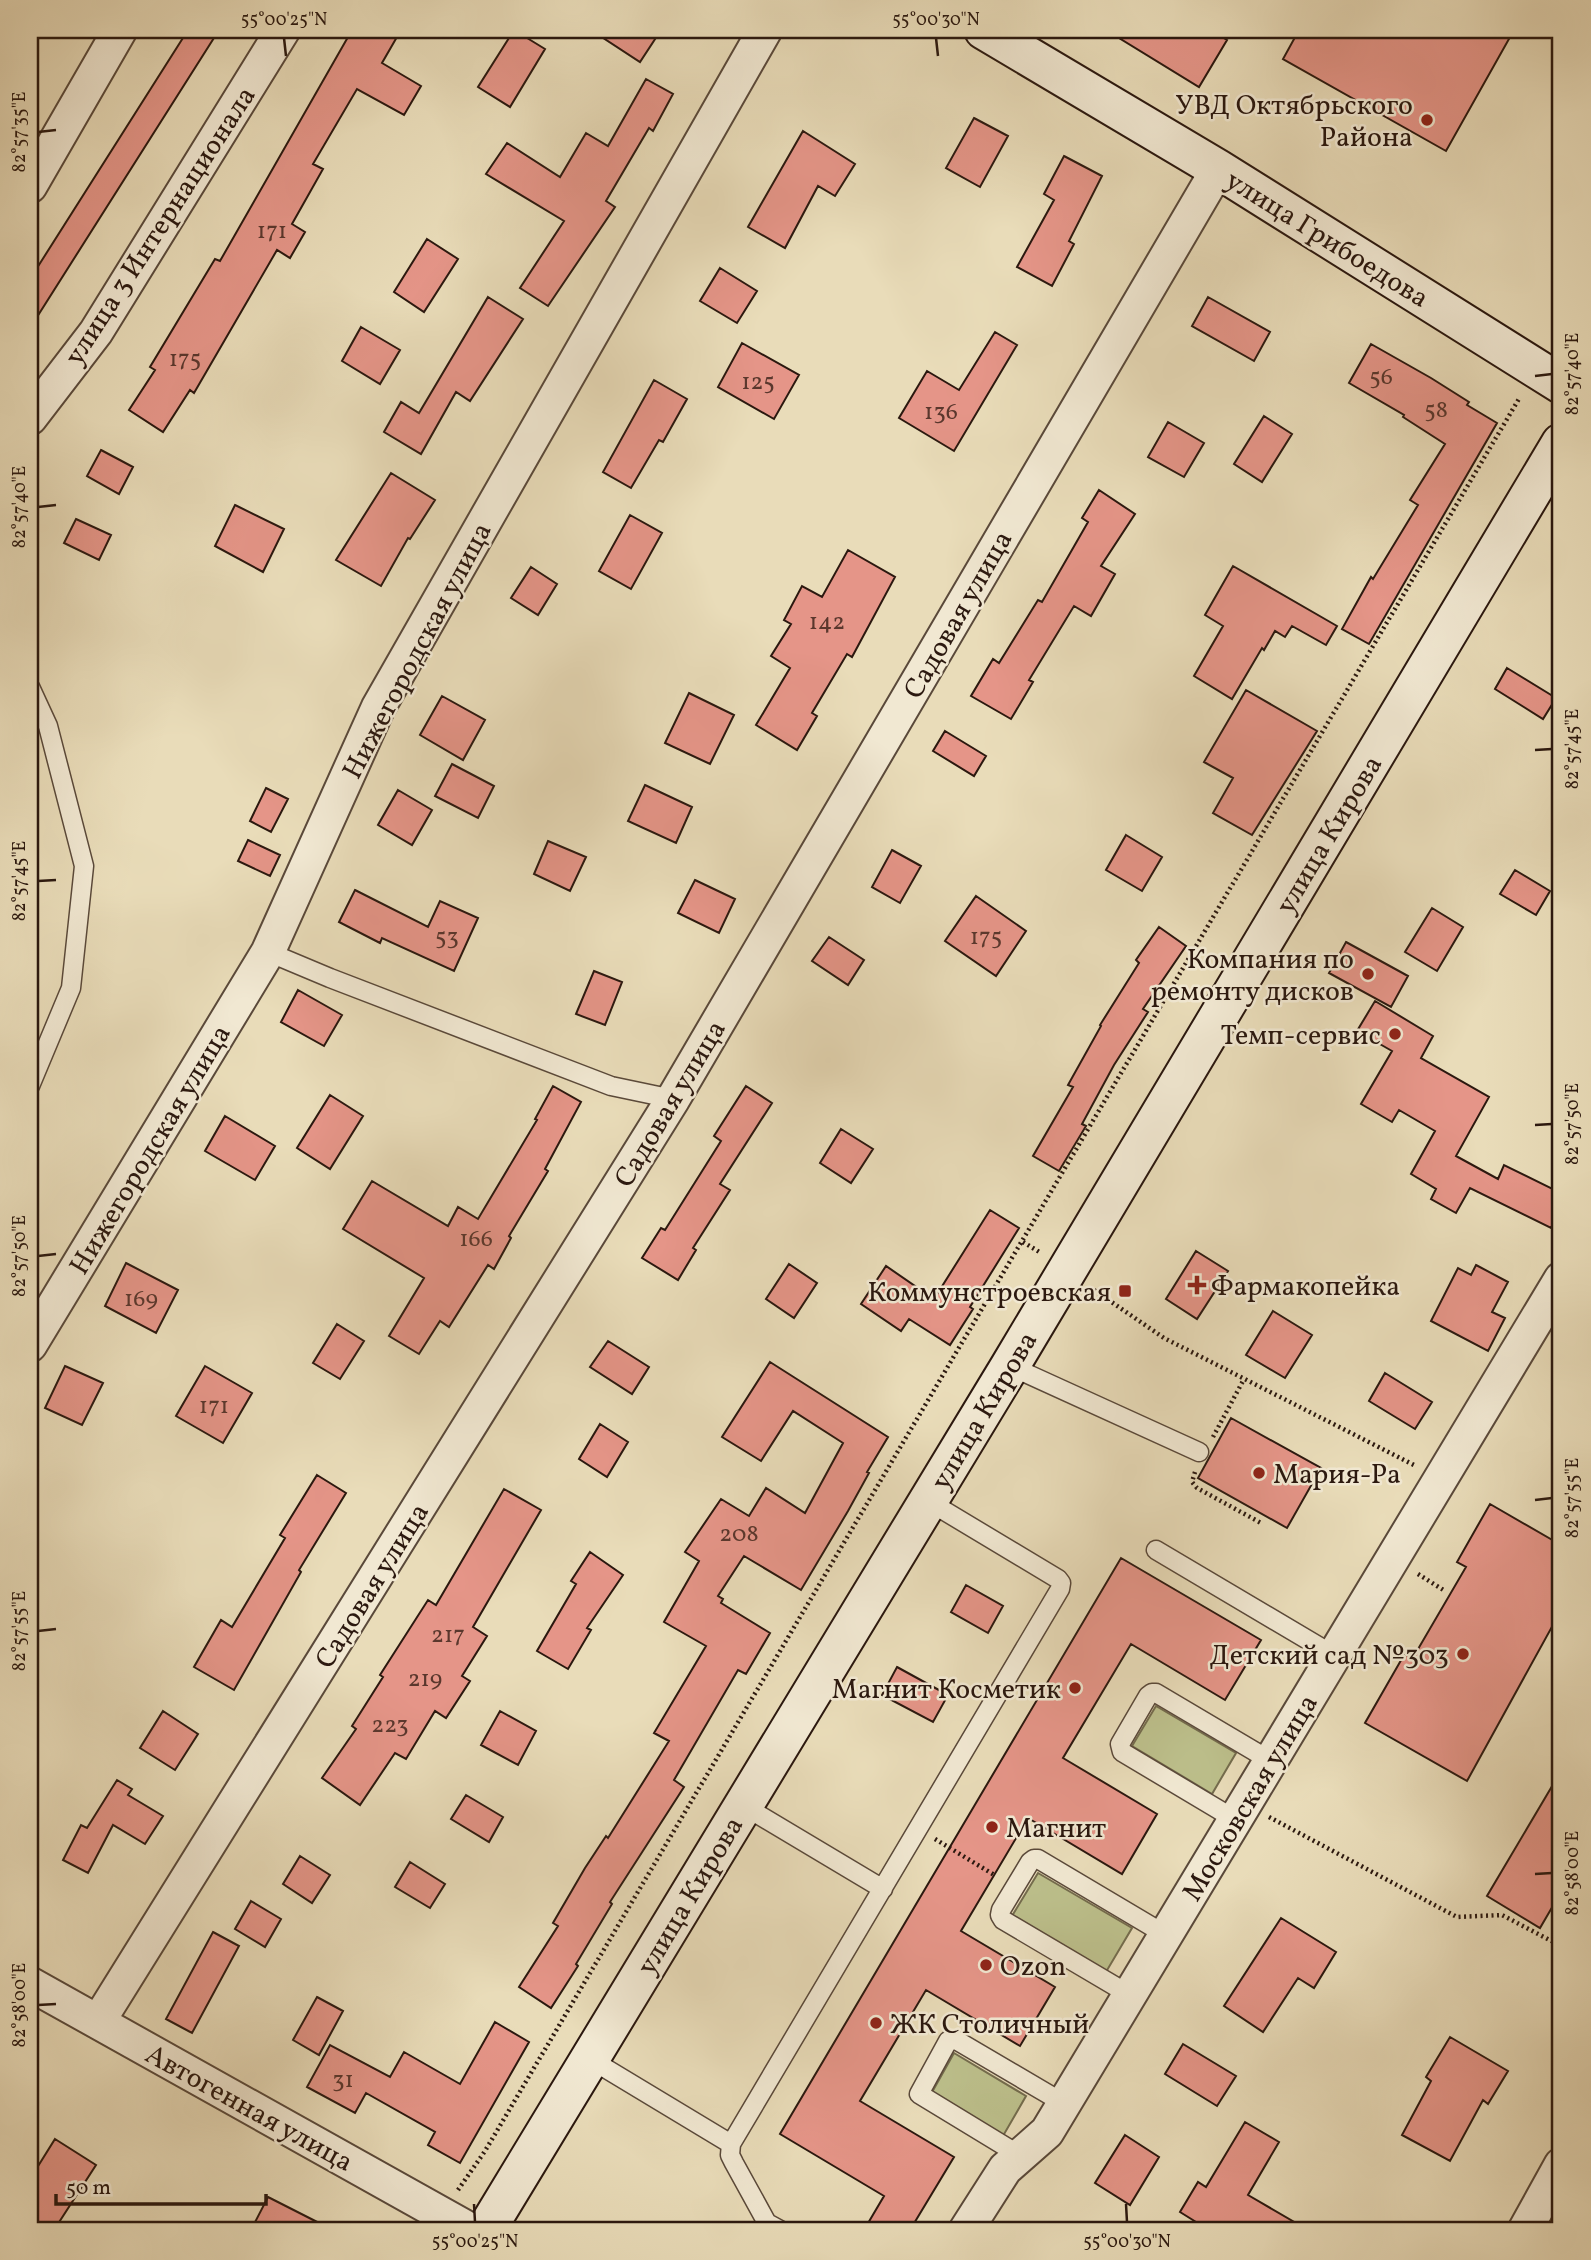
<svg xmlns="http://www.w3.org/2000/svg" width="1591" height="2260" font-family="Vollkorn,serif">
  <rect width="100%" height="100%" fill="#e9dcb9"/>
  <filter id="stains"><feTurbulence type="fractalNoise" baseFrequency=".00286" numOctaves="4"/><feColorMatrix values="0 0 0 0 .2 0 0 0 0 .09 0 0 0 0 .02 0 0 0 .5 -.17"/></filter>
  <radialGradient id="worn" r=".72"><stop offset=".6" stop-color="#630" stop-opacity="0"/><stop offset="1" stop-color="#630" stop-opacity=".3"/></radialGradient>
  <path fill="#bcbf8b" stroke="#746c4d" stroke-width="2" d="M 1156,1706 L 1236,1753 L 1212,1794 L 1132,1746 Z
    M 1038,1873 L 1132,1928 L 1106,1972 L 1012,1916 Z
    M 954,2053 L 1026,2096 L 1003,2136 L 931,2094 Z"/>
  <path fill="#e59588" stroke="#2b180f" stroke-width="2" d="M 188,30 L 219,30 L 30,328 L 30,279 Z
    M 352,30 L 401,30 L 382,63 L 421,86 L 404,115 L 357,89 L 313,164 L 323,169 L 292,224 L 305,232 L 290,258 L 277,250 L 194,393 L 190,390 L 163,432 L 129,410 L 155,370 L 150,367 L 215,259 L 220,261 Z
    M 514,30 L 545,49 L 510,107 L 478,87 Z
    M 591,30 L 661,30 L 640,62 Z
    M 1106,30 L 1210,30 L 1227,40 L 1199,87 Z
    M 1299,30 L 1514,30 L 1446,151 L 1283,59 Z
    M 646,79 L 673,94 L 653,131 L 649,128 L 606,201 L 615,207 L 548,306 L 520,288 L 564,221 L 486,174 L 507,143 L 560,177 L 586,133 L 608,146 Z
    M 974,118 L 1008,136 L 980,187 L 946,168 Z
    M 803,131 L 855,164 L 835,196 L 818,186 L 785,248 L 748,227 Z
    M 1064,156 L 1102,176 L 1069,241 L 1074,244 L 1052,286 L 1017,267 L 1054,200 L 1044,194 Z
    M 427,239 L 458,259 L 424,312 L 394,292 Z
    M 720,268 L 757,291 L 737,323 L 700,301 Z
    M 488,297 L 523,319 L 470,401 L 456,392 L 421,454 L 384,432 L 401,402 L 419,413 Z
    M 1208,297 L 1270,332 L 1254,361 L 1192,326 Z
    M 361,327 L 400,350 L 380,384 L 342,361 Z
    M 995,332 L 1017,345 L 954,451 L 899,418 L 927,371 L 959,390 Z
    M 742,343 L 799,375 L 774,419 L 718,387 Z
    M 1371,344 L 1431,378 L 1469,402 L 1467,405 L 1497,423 L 1369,644 L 1342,629 L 1371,577 L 1373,579 L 1418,505 L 1410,500 L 1445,444 L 1403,417 L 1404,415 L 1349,383 Z
    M 654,380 L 687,399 L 663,442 L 659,440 L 631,488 L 603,472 Z
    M 1264,416 L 1292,434 L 1262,482 L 1234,464 Z
    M 1168,422 L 1204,443 L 1184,477 L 1148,457 Z
    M 101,450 L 133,467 L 119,494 L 87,476 Z
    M 391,473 L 435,500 L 410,539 L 408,538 L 381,586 L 336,560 Z
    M 1099,490 L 1135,514 L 1101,566 L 1115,574 L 1091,616 L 1074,606 L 1029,680 L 1033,682 L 1011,719 L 971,696 L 993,659 L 999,663 L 1038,600 L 1042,602 L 1088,522 L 1082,518 Z
    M 235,505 L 284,529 L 263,572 L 215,546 Z
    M 630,515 L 662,533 L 631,589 L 599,571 Z
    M 76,519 L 111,535 L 99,560 L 64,543 Z
    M 848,550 L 895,577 L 852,657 L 847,654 L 812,713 L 817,716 L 797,750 L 756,725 L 790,668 L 771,656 L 791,624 L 784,620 L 802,586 L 822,597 Z
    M 1233,566 L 1337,626 L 1326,645 L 1292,626 L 1285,637 L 1275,631 L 1264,650 L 1262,648 L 1232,699 L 1194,676 L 1223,626 L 1205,615 Z
    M 531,567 L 557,584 L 538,615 L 511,598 Z
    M 1507,668 L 1556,698 L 1543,719 L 1495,689 Z
    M 1246,690 L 1317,731 L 1252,835 L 1213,813 L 1233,778 L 1204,762 Z
    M 689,693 L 734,715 L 710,764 L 665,743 Z
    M 442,696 L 485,720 L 463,760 L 420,735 Z
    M 945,731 L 986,756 L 974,776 L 933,751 Z
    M 452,764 L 494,786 L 478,818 L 435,796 Z
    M 645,785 L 692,807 L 676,843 L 628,821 Z
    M 266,788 L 288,799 L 271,832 L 250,821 Z
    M 398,790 L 432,810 L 412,845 L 378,825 Z
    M 1126,835 L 1162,857 L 1142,891 L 1106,870 Z
    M 248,840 L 280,855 L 270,876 L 238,861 Z
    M 548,841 L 586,857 L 570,891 L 534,874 Z
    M 892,850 L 921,866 L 900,903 L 872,887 Z
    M 1515,870 L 1550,891 L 1536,915 L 1500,894 Z
    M 695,880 L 735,899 L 719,933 L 678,913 Z
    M 355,890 L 428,927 L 440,901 L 478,918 L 454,971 L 382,938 L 380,943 L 339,922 Z
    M 976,896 L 1026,931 L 996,976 L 945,941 Z
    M 1432,908 L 1463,927 L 1437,971 L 1405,952 Z
    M 1159,927 L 1186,946 L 1143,1009 L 1148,1012 L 1114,1065 L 1082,1124 L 1086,1126 L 1059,1171 L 1033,1156 L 1073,1087 L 1068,1085 L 1101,1026 L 1100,1025 L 1139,963 L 1136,960 Z
    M 829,937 L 864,960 L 848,985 L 812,961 Z
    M 1346,942 L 1408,976 L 1391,1007 L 1329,973 Z
    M 594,971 L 622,982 L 605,1025 L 576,1014 Z
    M 298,990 L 342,1015 L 324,1046 L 281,1022 Z
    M 1375,1001 L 1433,1036 L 1421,1058 L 1489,1097 L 1456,1156 L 1498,1179 L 1504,1165 L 1561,1193 L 1561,1207 L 1551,1228 L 1470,1188 L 1456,1213 L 1431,1199 L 1436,1189 L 1411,1174 L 1435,1131 L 1399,1110 L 1392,1122 L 1361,1104 L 1392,1051 L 1357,1031 Z
    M 553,1086 L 581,1102 L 545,1169 L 548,1171 L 509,1236 L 511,1238 L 494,1269 L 488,1265 L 449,1327 L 440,1321 L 419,1354 L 389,1336 L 424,1278 L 343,1229 L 372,1181 L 448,1226 L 458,1207 L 478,1219 L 537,1120 L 535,1119 Z
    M 746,1086 L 772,1103 L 720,1184 L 730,1190 L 693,1248 L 696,1250 L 678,1280 L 642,1258 L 661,1228 L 665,1230 L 721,1141 L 714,1136 Z
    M 330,1095 L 363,1116 L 330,1169 L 297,1148 Z
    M 225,1116 L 275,1146 L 255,1180 L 205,1151 Z
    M 841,1129 L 873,1149 L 851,1183 L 820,1163 Z
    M 990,1210 L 1019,1228 L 970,1307 L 973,1309 L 950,1345 L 909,1319 L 901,1331 L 861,1304 L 886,1266 L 934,1299 Z
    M 1196,1251 L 1228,1271 L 1197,1319 L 1166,1299 Z
    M 126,1263 L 178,1290 L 156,1333 L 105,1306 Z
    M 789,1264 L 817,1283 L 794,1318 L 766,1299 Z
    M 1476,1265 L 1508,1282 L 1492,1312 L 1505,1318 L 1488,1351 L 1431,1321 L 1458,1268 L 1471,1275 Z
    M 1273,1311 L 1312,1335 L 1285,1378 L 1246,1355 Z
    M 337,1324 L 364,1341 L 340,1379 L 313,1363 Z
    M 608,1341 L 649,1367 L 632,1394 L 590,1367 Z
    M 770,1362 L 888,1437 L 867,1472 L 869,1473 L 848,1511 L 801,1590 L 744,1556 L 718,1596 L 723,1599 L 721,1603 L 770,1633 L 746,1674 L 738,1670 L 674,1780 L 684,1787 L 610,1902 L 612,1904 L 576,1964 L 578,1966 L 551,2008 L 519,1987 L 558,1926 L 553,1923 L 585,1868 L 606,1836 L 608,1838 L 669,1741 L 654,1733 L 706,1646 L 664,1622 L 699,1561 L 685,1552 L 721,1499 L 749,1516 L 766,1488 L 805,1513 L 843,1443 L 793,1411 L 761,1461 L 722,1437 Z
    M 65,1366 L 103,1383 L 82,1425 L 45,1408 Z
    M 205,1366 L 252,1393 L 223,1443 L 176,1416 Z
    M 1385,1373 L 1432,1402 L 1415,1429 L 1369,1401 Z
    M 1231,1418 L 1321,1468 L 1287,1528 L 1198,1478 Z
    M 600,1424 L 628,1442 L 607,1477 L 579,1459 Z
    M 317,1475 L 346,1493 L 299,1570 L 301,1572 L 234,1690 L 194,1667 L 221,1620 L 232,1627 L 285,1538 L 280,1535 Z
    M 504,1489 L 541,1510 L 473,1627 L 487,1636 L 462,1676 L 470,1681 L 446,1718 L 435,1711 L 406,1759 L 395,1753 L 360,1805 L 322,1778 L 356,1729 L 352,1726 L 383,1677 L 380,1675 L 428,1600 L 436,1605 Z
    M 1490,1504 L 1561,1545 L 1561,1627 L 1554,1623 L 1467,1781 L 1365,1723 L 1404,1655 L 1414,1656 L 1466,1567 L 1457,1562 Z
    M 590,1552 L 623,1575 L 587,1628 L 591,1630 L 568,1669 L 537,1651 L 576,1584 L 571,1581 Z
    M 1121,1558 L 1261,1640 L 1225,1700 L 1131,1644 L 1063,1758 L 1157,1814 L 1122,1874 L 1028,1818 L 961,1931 L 1055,1987 L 1020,2046 L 926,1990 L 860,2101 L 954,2157 L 910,2230 L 864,2230 L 884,2196 L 780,2134 Z
    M 966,1585 L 1003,1606 L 988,1633 L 951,1612 Z
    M 897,1667 L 948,1695 L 933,1722 L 882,1695 Z
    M 163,1711 L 198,1734 L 175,1770 L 140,1748 Z
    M 500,1711 L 536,1731 L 518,1765 L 481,1745 Z
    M 1561,1771 L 1561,1892 L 1540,1928 L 1487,1896 Z
    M 117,1780 L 132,1789 L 128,1795 L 163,1816 L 145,1844 L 113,1825 L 88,1873 L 63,1860 L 81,1825 L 87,1828 Z
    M 466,1795 L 503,1817 L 489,1842 L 451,1819 Z
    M 300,1856 L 330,1875 L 312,1903 L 283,1884 Z
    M 410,1862 L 445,1884 L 430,1908 L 395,1887 Z
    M 251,1901 L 281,1919 L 265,1947 L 235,1929 Z
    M 1281,1918 L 1336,1952 L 1314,1988 L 1298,1978 L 1263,2032 L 1224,2006 Z
    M 213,1932 L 239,1946 L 192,2033 L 166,2019 Z
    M 317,1997 L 343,2011 L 319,2055 L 293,2040 Z
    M 495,2022 L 529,2042 L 460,2163 L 428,2145 L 435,2132 L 366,2093 L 355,2113 L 307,2087 L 330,2045 L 390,2077 L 404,2052 L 460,2084 Z
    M 1450,2037 L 1508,2071 L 1488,2104 L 1483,2100 L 1450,2161 L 1402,2135 L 1431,2081 L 1426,2077 Z
    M 1183,2044 L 1236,2076 L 1217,2106 L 1165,2074 Z
    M 1245,2122 L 1279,2142 L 1248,2195 L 1308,2230 L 1209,2230 L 1180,2212 L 1198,2182 L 1206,2187 Z
    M 1125,2135 L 1159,2157 L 1130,2205 L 1095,2183 Z
    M 55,2139 L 96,2165 L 54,2230 L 30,2230 L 30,2179 Z
    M 268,2197 L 333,2230 L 251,2230 Z"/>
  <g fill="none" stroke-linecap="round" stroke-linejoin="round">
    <g stroke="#5a493a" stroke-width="21">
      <path id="lane" d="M 30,687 L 48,726 L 84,866 L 71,988 L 30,1086
        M 268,952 L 330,978 L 611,1086 L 673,1099
        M 1010,1366 L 1199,1452
        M 1156,1550 L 1335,1656
        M 744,1806 L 883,1889
        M 1236,1820 L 1122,1752 L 1120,1744 L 1148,1696 L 1152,1693 L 1156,1693 L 1271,1761
        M 1130,1995 L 1003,1920 L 1000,1915 L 1001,1910 L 1030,1862 L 1034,1859 L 1038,1859 L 1166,1935
        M 590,2059 L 731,2144
        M 1021,2156 L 919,2094 L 948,2041 L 956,2040 L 1065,2104
        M 780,2230 L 767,2223 L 734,2163 L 730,2155 L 731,2144 L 1060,1589 L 1061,1583 L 1058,1579 L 928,1501"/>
    </g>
    <g stroke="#5a493a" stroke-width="37">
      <path id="street" d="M 30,186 L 120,30
        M 30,418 L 96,332 L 283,30
        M 30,1345 L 268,952 L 378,708 L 765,30
        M 30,1984 L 470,2230
        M 98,2022 L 673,1099 L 1218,169
        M 966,2230 L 1005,2169 L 1047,2132 L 1561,1279
        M 1525,2230 L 1561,2165"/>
    </g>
    <g stroke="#2b180f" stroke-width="42">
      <path id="secondary" d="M 984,30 L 1218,169 L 1561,384
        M 486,2230 L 1010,1366 L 1561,443"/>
    </g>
    <path stroke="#2b180f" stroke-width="4.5" stroke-dasharray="2 3.5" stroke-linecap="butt" d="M 1023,1242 L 1041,1253
      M 1094,1290 L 1164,1338 L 1414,1465
      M 1213,1437 L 1244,1379
      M 1195,1472 L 1192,1482 L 1197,1488 L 1261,1523
      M 1418,1574 L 1445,1591
      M 1269,1817 L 1457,1917 L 1502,1915 L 1561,1946
      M 935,1839 L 996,1876
      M 458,2190 L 485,2151 L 1520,397"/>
    <use href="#lane" stroke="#f1e8d2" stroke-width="18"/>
    <use href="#street" stroke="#f1e8d2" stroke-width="33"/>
    <use href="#secondary" stroke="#f1e8d2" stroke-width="38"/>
  </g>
  <path fill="none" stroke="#2b180f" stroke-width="2.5" d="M 284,38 L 286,56M 936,38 L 938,56M 38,132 L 56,130M 1535,376 L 1552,374M 38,507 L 56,505M 1535,750 L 1552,749M 38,881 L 56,880M 1535,1125 L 1552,1124M 38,1256 L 56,1254M 1535,1500 L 1552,1498M 38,1631 L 56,1629M 1535,1874 L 1552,1873M 38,2005 L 56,2004M 474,2204 L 475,2222M 1126,2204 L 1127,2222"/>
  <g fill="#8f2418" stroke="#f1e8d2" stroke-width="2.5">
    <circle cx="1427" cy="120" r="7"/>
    <circle cx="1368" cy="974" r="7"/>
    <circle cx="1395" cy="1034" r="7"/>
    <path d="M1193.5 1274.5h7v7h7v7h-7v7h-7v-7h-7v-7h7z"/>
    <rect x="1118" y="1284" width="14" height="14" rx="3.5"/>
    <circle cx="1259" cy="1473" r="7"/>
    <circle cx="1463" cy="1654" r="7"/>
    <circle cx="1075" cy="1688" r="7"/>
    <circle cx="992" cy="1827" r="7"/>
    <circle cx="986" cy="1965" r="7"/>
    <circle cx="876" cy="2023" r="7"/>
  </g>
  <g text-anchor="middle" stroke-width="5" stroke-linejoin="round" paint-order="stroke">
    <g font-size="24" fill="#5a372d">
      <text x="272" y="238">171</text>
      <text x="185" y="366">175</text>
      <text x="1381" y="384">56</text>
      <text x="758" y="389">125</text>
      <text x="1436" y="417">58</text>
      <text x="941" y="419">136</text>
      <text x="827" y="629">142</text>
      <text x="447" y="944">53</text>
      <text x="986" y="944">175</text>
      <text x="476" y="1246">166</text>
      <text x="141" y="1306">169</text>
      <text x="214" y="1413">171</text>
      <text x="739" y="1541">208</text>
      <text x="448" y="1642">217</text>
      <text x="425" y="1686">219</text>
      <text x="390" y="1732">223</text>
      <text x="343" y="2087">31</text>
    </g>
    <g font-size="28" fill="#2b180f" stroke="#f1e8d2" text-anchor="end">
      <text x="1413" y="114">УВД Октябрьского<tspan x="1413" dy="32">Района</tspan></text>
      <text x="1354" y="968">Компания по<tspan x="1354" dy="32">ремонту дисков</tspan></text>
      <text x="1381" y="1044">Темп-сервис</text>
      <text x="1211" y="1295" text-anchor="start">Фармакопейка</text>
      <text x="1111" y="1301">Коммунстроевская</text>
      <text x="1273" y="1483" text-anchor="start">Мария-Ра</text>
      <text x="1449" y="1664">Детский сад №303</text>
      <text x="1061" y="1698">Магнит Косметик</text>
      <text x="1006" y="1837" text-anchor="start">Магнит</text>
      <text x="1000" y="1975" text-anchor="start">Ozon</text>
      <text x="890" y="2033" text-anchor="start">ЖК Столичный</text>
    </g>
    <g font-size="28" fill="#2b180f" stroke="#f1e8d2">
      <text transform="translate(159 225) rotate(-57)" y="10">улица 3 Интернационала</text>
      <text transform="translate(1328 238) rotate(32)" y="10">улица Грибоедова</text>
      <text transform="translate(957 614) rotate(-60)" y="10">Садовая улица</text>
      <text transform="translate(416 650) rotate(-62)" y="10">Нижегородская улица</text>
      <text transform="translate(1328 834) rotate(-59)" y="10">улица Кирова</text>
      <text transform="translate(669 1103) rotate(-59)" y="10">Садовая улица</text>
      <text transform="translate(149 1149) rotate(-59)" y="10">Нижегородская улица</text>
      <text transform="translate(983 1410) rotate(-59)" y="10">улица Кирова</text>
      <text transform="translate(371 1585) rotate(-58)" y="10">Садовая улица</text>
      <text transform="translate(1249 1797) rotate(-59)" y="10">Московская улица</text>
      <text transform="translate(689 1895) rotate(-59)" y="10">улица Кирова</text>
      <text transform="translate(250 2107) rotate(29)" y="10">Автогенная улица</text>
    </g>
  </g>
  <rect width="1591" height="2260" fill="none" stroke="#e9dcb9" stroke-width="77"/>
  <path d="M56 2194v10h210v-10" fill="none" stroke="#2b180f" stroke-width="3.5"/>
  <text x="66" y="2194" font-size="21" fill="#2b180f" stroke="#f1e8d2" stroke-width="5" paint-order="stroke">50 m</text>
  <rect x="38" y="38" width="1514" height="2184" fill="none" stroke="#2b180f" stroke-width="2.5"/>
  <g font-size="18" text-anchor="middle" fill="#2b180f">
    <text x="284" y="25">55°00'25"N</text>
    <text x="936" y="25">55°00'30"N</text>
    <text transform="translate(19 132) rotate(-90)" y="6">82°57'35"E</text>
    <text transform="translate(1572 374) rotate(-90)" y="6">82°57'40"E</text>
    <text transform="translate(19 507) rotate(-90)" y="6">82°57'40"E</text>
    <text transform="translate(1572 749) rotate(-90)" y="6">82°57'45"E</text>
    <text transform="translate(19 881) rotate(-90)" y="6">82°57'45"E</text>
    <text transform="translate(1572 1124) rotate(-90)" y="6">82°57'50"E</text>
    <text transform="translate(19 1256) rotate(-90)" y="6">82°57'50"E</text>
    <text transform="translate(1572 1498) rotate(-90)" y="6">82°57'55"E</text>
    <text transform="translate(19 1631) rotate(-90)" y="6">82°57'55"E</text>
    <text transform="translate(1572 1873) rotate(-90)" y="6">82°58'00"E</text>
    <text transform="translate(19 2005) rotate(-90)" y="6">82°58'00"E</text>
    <text x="475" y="2247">55°00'25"N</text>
    <text x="1127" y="2247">55°00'30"N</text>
  </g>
  <rect width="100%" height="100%" filter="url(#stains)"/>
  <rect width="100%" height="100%" fill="url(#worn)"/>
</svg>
